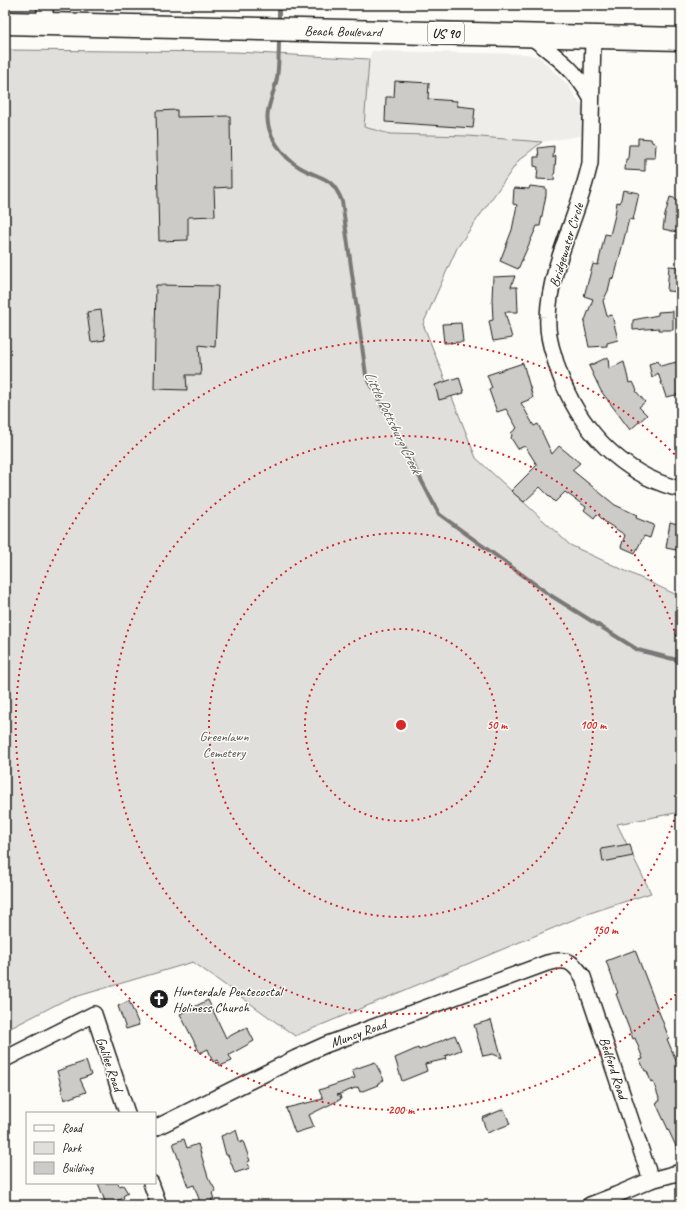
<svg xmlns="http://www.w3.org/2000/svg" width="686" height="1210" font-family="Caveat,sans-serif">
  <rect width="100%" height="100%" fill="#fdfcf7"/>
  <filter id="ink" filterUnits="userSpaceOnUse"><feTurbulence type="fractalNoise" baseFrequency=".025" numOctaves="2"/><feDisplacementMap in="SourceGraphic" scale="8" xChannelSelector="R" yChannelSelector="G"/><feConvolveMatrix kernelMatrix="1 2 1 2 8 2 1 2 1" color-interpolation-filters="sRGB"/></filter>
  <g filter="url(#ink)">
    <path fill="#eeede9" d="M 494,5 L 681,5 L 681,11 Z
      M 372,51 L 526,54 L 539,57 L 568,85 L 585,111 L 585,135 L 542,142 L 468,136 L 390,134 L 364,127 L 369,59 Z"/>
    <path fill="#e0dfdb" stroke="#7e7e7c" d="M 5,50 L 236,52 L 369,59 L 364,127 L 390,134 L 468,136 L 542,142 L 519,160 L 457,248 L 423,324 L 476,458 L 570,545 L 677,595 L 681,594 L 681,812 L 617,824 L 651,893 L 587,914 L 295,1036 L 193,962 L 65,1000 L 5,1031 Z"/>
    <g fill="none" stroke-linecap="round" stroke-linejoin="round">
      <path stroke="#797876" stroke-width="4" d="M 279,23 L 279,8
        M 279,36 C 279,50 279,64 277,78 C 275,89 270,100 268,111 C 264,133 283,158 301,168 C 322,180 331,175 342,201 L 366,375 L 439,514 L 550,595 L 638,650 L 681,661"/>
    </g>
    <path fill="#cccbc8" stroke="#1c1c1c" d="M 395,81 L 429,83 L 428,99 L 457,101 L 457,106 L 475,108 L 473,128 L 385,122 L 386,97 L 394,97 Z
      M 177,110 L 177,117 L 230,116 L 231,187 L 214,188 L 215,216 L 188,217 L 188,240 L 159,241 L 156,111 Z
      M 638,138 L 651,139 L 652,142 L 656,144 L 655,158 L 645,158 L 645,171 L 625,170 L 626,159 L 628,159 L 629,145 L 638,145 Z
      M 554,146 L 553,158 L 556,156 L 554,180 L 537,179 L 538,167 L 534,166 L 534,157 L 539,157 L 538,148 Z
      M 530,186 L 546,188 L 546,195 L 540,226 L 537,226 L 518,269 L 500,261 L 512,230 L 517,205 L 513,204 L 514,188 L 529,189 Z
      M 623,190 L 639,193 L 633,220 L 629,219 L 614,279 L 611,278 L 608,291 L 603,301 L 607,316 L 612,315 L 618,340 L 607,343 L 607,346 L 589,347 L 584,323 L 593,299 L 584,296 L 593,264 L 598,265 L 605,234 L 610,235 L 615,215 L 617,202 L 620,203 Z
      M 670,197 L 681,200 L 681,233 L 663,229 L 665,215 Z
      M 669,266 L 681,267 L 681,292 L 667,291 Z
      M 515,276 L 511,287 L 517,287 L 518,312 L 505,312 L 512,338 L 493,341 L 489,321 L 493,320 L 492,299 L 493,277 Z
      M 156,285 L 218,286 L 215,347 L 199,345 L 201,375 L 186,375 L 187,390 L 154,389 Z
      M 101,310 L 105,340 L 91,342 L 87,312 Z
      M 673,311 L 673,330 L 659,330 L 659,328 L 633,330 L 633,320 L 658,315 L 658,312 Z
      M 461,323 L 463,342 L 444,343 L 442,324 Z
      M 608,357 L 609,369 L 624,362 L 629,383 L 633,382 L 637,390 L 636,391 L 645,402 L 639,407 L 647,415 L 630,430 L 601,391 L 589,366 Z
      M 658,361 L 660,366 L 681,361 L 681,394 L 666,397 L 658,373 L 652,378 L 649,364 Z
      M 523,363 L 533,398 L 521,403 L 534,426 L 538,424 L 552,454 L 559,446 L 580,463 L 572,470 L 615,505 L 637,515 L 636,518 L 654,525 L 650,538 L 644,536 L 635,553 L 621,547 L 625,535 L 605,522 L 597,514 L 594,518 L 584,510 L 586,507 L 565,492 L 555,502 L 540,487 L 524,502 L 511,491 L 537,465 L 525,446 L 518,449 L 511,438 L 512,435 L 511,433 L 517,428 L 506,409 L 497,412 L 489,390 L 492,388 L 487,375 Z
      M 459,377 L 464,393 L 439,400 L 435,385 Z
      M 670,522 L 681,525 L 681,551 L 666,548 Z
      M 630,844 L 633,856 L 603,862 L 601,849 Z
      M 635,950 L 669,1038 L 667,1039 L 681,1072 L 681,1157 L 660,1112 L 656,1103 L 660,1101 L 653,1081 L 651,1082 L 647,1071 L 645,1071 L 640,1060 L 643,1059 L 635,1038 L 633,1039 L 616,994 L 618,993 L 606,961 Z
      M 208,1000 L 226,1038 L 247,1027 L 254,1041 L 229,1055 L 232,1061 L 220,1066 L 217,1060 L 213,1062 L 208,1049 L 200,1053 L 180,1014 Z
      M 129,1001 L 139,1025 L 126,1029 L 118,1006 Z
      M 491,1020 L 502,1058 L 493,1054 L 483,1056 L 474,1025 Z
      M 455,1035 L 461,1050 L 445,1056 L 446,1059 L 425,1064 L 427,1071 L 402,1081 L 395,1058 L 418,1048 L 419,1050 Z
      M 86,1061 L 91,1075 L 80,1079 L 86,1092 L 64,1100 L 61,1088 L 62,1088 L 57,1071 Z
      M 375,1062 L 384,1080 L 377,1084 L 378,1085 L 360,1092 L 358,1087 L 337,1095 L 340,1095 L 341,1099 L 309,1115 L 314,1127 L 295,1133 L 286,1108 L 323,1099 L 319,1090 L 355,1078 L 352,1070 Z
      M 504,1109 L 510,1124 L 487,1133 L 482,1118 Z
      M 236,1130 L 240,1143 L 243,1141 L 250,1161 L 247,1162 L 250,1168 L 235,1173 L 228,1155 L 226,1155 L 221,1136 Z
      M 184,1139 L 187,1148 L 198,1144 L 208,1177 L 216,1191 L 212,1193 L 214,1199 L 211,1199 L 214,1205 L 201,1205 L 194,1185 L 188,1187 L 173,1143 Z
      M 98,1183 L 118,1183 L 119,1186 L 123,1185 L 128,1193 L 123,1196 L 124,1198 L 106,1204 Z"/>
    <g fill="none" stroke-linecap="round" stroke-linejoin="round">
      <g stroke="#1c1c1c" stroke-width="18">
        <path id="minor" d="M 45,24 L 45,5
          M 530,36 C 556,56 575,69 591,98
          M 593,37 L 590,163 C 579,216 550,263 548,317 C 547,330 550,344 554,356 C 568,408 599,452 647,477 C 657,482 670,487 681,489
          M 5,1059 L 94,1014 L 127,1113
          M 155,1128 L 296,1058 L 325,1045 L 547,963 C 566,958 572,960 583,977 L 651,1180
          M 151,1183 L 159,1205
          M 590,1205 L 616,1195 L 651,1180 L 681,1172"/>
      </g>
      <g stroke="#1c1c1c" stroke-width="25">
        <path id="trunk" d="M 5,23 L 681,39"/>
      </g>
      <use href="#minor" stroke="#fdfcf7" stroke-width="15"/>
      <use href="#trunk" stroke="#fdfcf7" stroke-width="22"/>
    </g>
  </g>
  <g fill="none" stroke="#d62828" stroke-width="2" stroke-dasharray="2 4">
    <circle cx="401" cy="725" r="96"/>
    <circle cx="401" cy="725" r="192"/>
    <path d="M681 797A289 289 0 1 1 681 653"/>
    <path d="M680 990A385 385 0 1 1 680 460"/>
  </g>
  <defs>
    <g id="church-disc" transform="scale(1)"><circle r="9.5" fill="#1c1c1c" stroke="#fdfcf7"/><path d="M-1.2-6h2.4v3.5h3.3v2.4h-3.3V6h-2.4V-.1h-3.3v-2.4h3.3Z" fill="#fff"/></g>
  </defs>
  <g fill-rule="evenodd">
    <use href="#church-disc" x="159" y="999"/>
  </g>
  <g text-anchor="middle" stroke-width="3" stroke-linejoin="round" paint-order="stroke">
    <rect fill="#fdfcf7" stroke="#605f5e" stroke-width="1" x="428" y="22" width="36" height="22" rx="3"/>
    <g font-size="13" font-weight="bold" fill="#1c1c1c">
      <text x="446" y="38">US 90</text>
    </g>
    <g font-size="14" fill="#1c1c1c" stroke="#fdfcf7">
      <text transform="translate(343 31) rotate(1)" y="5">Beach Boulevard</text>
      <text transform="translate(566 245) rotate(-73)" y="5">Bridgewater Circle</text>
      <text transform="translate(358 1033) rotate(-20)" y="5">Muncy Road</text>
      <text transform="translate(110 1064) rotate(71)" y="5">Galilee Road</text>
      <text transform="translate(614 1068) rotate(72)" y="5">Bedford Road</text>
    </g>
    <g font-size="14" fill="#575655" stroke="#fdfcf7">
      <text x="224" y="741">Greenlawn<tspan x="224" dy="16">Cemetery</tspan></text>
    </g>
    <g font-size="14" fill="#1c1c1c" stroke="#fdfcf7" text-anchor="start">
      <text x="173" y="996">Hunterdale Pentecostal<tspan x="173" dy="16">Holiness Church</tspan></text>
    </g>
    <g font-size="15" font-style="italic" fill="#5a5a58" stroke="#fdfcf7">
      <text transform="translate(393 422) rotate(64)" y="5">Little Pottsburg Creek</text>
    </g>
  </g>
  <circle cx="401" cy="725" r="6" fill="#d62828" stroke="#fdfcf7" stroke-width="2"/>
  <g font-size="12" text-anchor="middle" font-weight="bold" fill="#d62828" stroke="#fdfcf7" stroke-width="3" stroke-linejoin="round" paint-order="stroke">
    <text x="497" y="729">50 m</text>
    <text x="593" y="729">100 m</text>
    <text x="605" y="934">150 m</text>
    <text x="401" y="1114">200 m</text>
  </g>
  <rect width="686" height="1210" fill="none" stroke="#fdfcf7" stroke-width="20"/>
  <rect x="10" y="10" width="666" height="1190" fill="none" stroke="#1c1c1c" stroke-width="1.5" filter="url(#ink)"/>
  <rect x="26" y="1112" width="130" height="72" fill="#fdfcf7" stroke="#a3a29f"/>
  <rect x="34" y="1125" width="20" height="6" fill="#fdfcf7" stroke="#a3a29f"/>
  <text x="62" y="1132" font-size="12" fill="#1c1c1c">Road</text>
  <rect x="34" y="1142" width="20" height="12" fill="#e0dfdb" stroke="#a3a29f"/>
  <text x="62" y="1152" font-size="12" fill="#1c1c1c">Park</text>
  <rect x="34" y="1162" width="20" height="12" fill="#cccbc8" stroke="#a3a29f"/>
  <text x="62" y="1172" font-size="12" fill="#1c1c1c">Building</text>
</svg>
